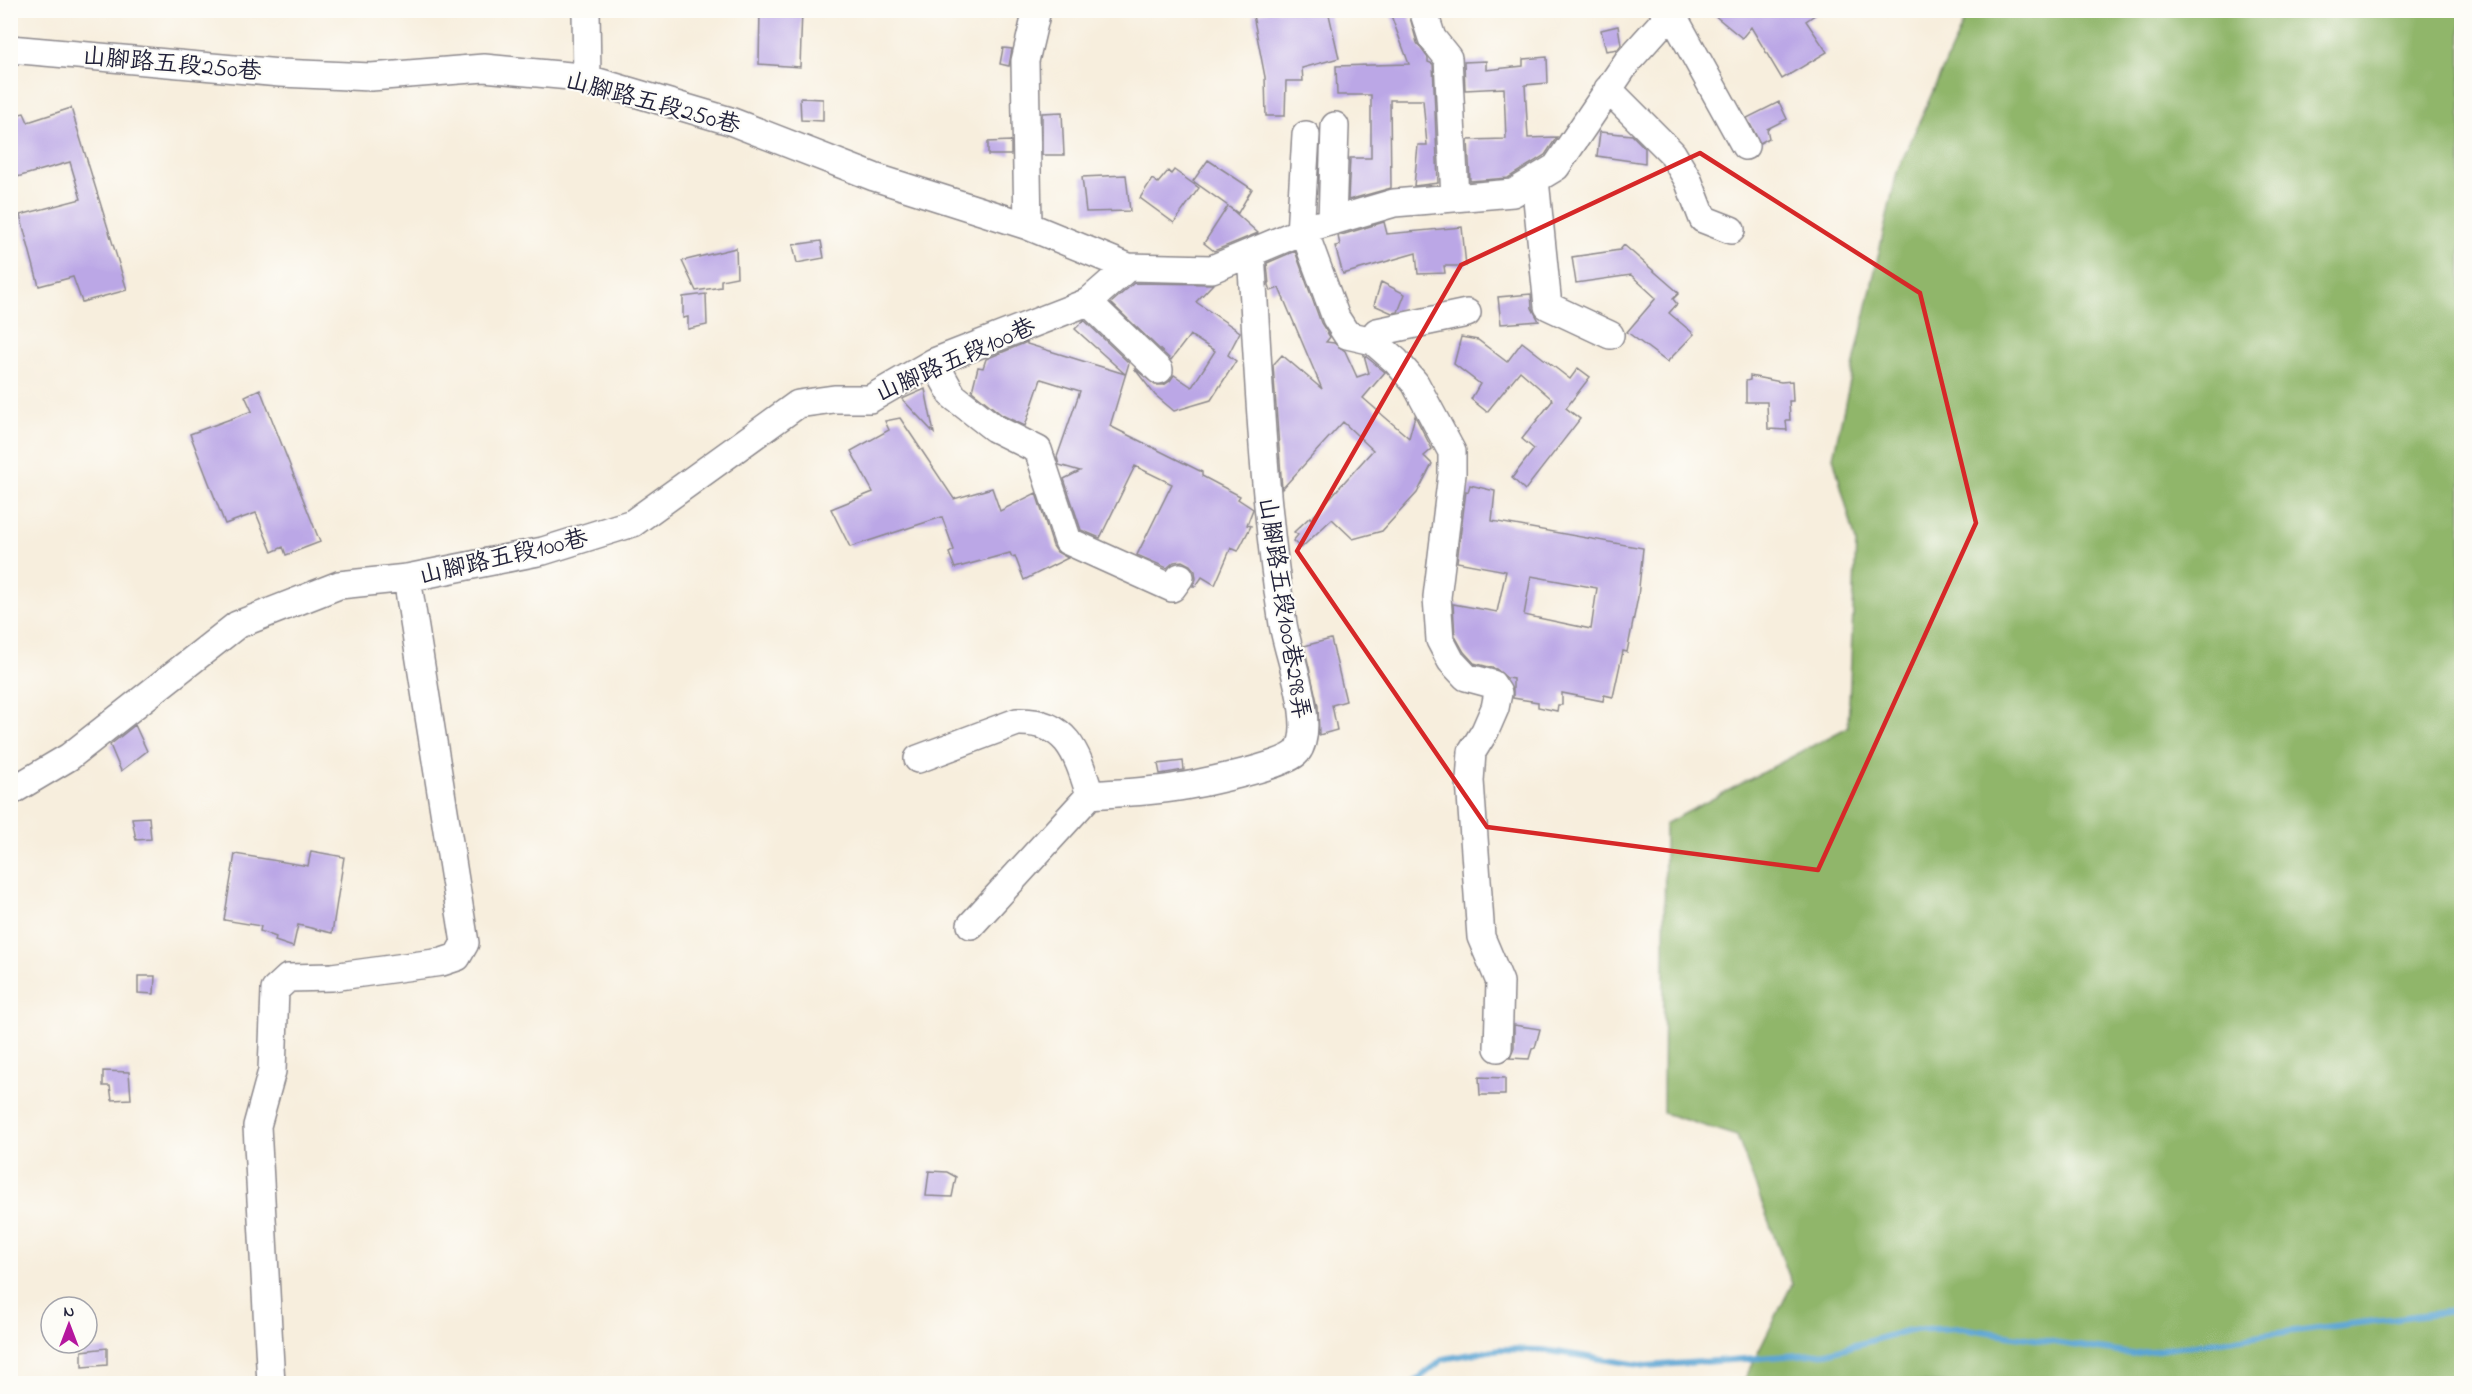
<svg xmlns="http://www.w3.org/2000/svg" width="2472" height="1394" font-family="'Indie Flower','LXGW WenKai TC',sans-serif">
  <rect width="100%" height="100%" fill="#fdfcf7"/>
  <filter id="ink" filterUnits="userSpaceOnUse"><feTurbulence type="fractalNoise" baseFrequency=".0167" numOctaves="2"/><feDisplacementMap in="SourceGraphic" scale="12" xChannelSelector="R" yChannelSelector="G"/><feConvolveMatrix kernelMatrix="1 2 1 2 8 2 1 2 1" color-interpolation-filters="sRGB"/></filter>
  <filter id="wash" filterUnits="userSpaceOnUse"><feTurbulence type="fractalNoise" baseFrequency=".008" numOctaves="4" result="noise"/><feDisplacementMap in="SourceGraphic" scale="24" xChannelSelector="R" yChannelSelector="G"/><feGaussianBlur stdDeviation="1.35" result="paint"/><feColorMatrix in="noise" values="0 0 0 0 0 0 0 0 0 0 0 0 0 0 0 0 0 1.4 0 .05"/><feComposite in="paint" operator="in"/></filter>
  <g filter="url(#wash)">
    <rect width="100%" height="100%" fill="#f7eedd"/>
    <path fill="#90b66b" stroke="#596c53" stroke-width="1.5" d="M 1969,10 L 2461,11 L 2461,1383 L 1743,1383 L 1792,1284 L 1737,1136 L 1663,1113 L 1665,824 L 1848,727 L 1856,542 L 1833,457 L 1897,172 Z"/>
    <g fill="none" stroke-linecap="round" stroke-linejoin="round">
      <path stroke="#5ba5d3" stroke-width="6" d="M 1412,1384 L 1443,1359 L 1500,1349 L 1543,1350 L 1646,1366 L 1827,1353 L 1909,1330 L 1962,1328 L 2131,1354 L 2262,1335 L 2462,1310"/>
    </g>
    <g id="blocks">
      <path fill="#bba7e6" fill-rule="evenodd" d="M 760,10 L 802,10 L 800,67 L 759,64 Z
        M 1273,10 L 1328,10 L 1339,58 L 1302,68 L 1303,81 L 1286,81 L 1285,116 L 1266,116 L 1265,77 L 1253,15 Z
        M 1389,10 L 1408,10 L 1417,43 L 1428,58 L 1428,62 L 1433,64 L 1438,183 L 1414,186 L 1418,145 L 1427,145 L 1423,100 L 1390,100 L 1391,188 L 1348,200 L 1350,158 L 1371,158 L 1371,95 L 1337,95 L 1336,66 L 1409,64 Z
        M 1708,10 L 1822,10 L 1806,21 L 1827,52 L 1782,79 L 1751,27 L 1742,38 Z
        M 1618,26 L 1621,45 L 1618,49 L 1606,51 L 1601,30 Z
        M 1003,48 L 1012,49 L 1009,66 L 1000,64 Z
        M 1547,57 L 1548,83 L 1525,85 L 1528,138 L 1557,137 L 1545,155 L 1508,178 L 1470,181 L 1468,140 L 1506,139 L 1504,88 L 1465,90 L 1464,62 L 1486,61 L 1486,70 L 1523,66 L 1523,59 Z
        M 800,98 L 823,99 L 823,121 L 801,120 Z
        M 1779,102 L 1787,119 L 1767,129 L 1769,138 L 1760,143 L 1747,118 Z
        M 71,108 L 127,290 L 82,302 L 73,277 L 39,286 L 20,215 L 81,199 L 70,162 L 10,179 L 10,116 L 24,113 L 28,122 Z
        M 1062,112 L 1064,155 L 1042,155 L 1042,113 Z
        M 1600,132 L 1632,135 L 1645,148 L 1645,163 L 1597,156 Z
        M 1011,141 L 1011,155 L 988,155 L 988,142 Z
        M 1208,160 L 1252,189 L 1238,213 L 1229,207 L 1258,233 L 1214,251 L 1204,243 L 1228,206 L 1193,181 Z
        M 1174,170 L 1199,188 L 1174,223 L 1140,198 L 1152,179 L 1158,183 L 1168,171 L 1171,174 Z
        M 1126,175 L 1130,211 L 1086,212 L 1082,177 Z
        M 1384,222 L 1387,234 L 1462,227 L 1466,266 L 1444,266 L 1445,273 L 1418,274 L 1416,253 L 1343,274 L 1335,246 L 1340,245 L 1338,236 Z
        M 821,241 L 824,258 L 797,263 L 793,245 Z
        M 1624,245 L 1679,293 L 1673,299 L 1677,304 L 1669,313 L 1694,334 L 1667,362 L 1627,332 L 1656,298 L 1631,275 L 1576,283 L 1572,257 L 1620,250 Z
        M 736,248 L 737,277 L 721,280 L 721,287 L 696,291 L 682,261 Z
        M 1295,251 L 1321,323 L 1330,337 L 1326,342 L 1334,343 L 1345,351 L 1357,377 L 1369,373 L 1364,355 L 1385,372 L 1363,398 L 1409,438 L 1415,416 L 1432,449 L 1424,456 L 1432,464 L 1417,493 L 1382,531 L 1353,539 L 1332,519 L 1301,548 L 1293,541 L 1298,535 L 1294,532 L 1310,517 L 1311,519 L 1373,450 L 1343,422 L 1282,489 L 1273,365 L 1282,355 L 1322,389 L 1279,288 L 1271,291 L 1269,285 L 1267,263 Z
        M 1381,282 L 1405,294 L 1398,312 L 1392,313 L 1374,305 Z
        M 1134,283 L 1213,284 L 1196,302 L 1240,332 L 1228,355 L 1236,361 L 1211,400 L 1174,411 L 1155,395 L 1134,368 L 1155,385 L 1164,385 L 1170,381 L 1174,375 L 1192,387 L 1215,351 L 1190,335 L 1171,360 L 1111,303 Z
        M 706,294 L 707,325 L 688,329 L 688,317 L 683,318 L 683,297 Z
        M 1531,294 L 1532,308 L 1539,321 L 1501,324 L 1498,297 Z
        M 1084,320 L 1129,363 L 1110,426 L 1202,472 L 1202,476 L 1240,496 L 1238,499 L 1253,509 L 1247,525 L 1251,526 L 1238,551 L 1231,548 L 1215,585 L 1202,577 L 1196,586 L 1193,586 L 1196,579 L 1195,571 L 1190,565 L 1182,561 L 1174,562 L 1167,568 L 1137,555 L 1172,484 L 1135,466 L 1100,538 L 1081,530 L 1064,479 L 1080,471 L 1059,465 L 1057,457 L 1080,391 L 1041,379 L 1025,426 L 1002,415 L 972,391 L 978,367 L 983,368 L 986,359 L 1027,342 L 1027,344 L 1125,374 L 1075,329 Z
        M 1461,337 L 1478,340 L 1507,362 L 1522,342 L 1570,379 L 1578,368 L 1590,377 L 1566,408 L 1580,419 L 1525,490 L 1512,478 L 1534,449 L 1522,439 L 1553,400 L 1520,371 L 1487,412 L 1471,399 L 1480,384 L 1454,364 Z
        M 1750,376 L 1781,382 L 1792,381 L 1793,401 L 1789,401 L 1790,420 L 1786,420 L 1787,430 L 1768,429 L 1767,402 L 1746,402 L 1746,381 L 1750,380 Z
        M 260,389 L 320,542 L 286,555 L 283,547 L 272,552 L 256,513 L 225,524 L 190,434 L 252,411 L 245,396 Z
        M 925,389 L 934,433 L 902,399 Z
        M 900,418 L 954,499 L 992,488 L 1000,511 L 1036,493 L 1053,546 L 1057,552 L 1068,558 L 1024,580 L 1015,556 L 1012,557 L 1010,553 L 955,568 L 949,553 L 954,550 L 942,517 L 850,547 L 831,509 L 873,492 L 851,451 L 889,430 L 885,421 Z
        M 1470,485 L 1495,491 L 1492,521 L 1643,548 L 1638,597 L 1627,652 L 1623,651 L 1613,697 L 1604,695 L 1603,701 L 1562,693 L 1562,705 L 1558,705 L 1557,711 L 1538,707 L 1538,702 L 1513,698 L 1513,679 L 1507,678 L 1496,669 L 1474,663 L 1464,652 L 1455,636 L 1453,604 L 1497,612 L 1506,571 L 1457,562 L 1466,491 L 1468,492 ZM 1531,576 L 1597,588 L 1591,629 L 1524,615 Z
        M 1331,639 L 1346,701 L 1332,705 L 1337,730 L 1319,735 L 1318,706 L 1304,646 Z
        M 135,725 L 147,751 L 121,771 L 110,745 Z
        M 1183,761 L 1184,770 L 1160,774 L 1158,764 Z
        M 149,817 L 151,839 L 136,840 L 132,818 Z
        M 311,851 L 344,857 L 332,933 L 298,925 L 293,947 L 275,941 L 276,937 L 260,931 L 261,926 L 224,920 L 235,854 L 308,866 Z
        M 138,976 L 155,976 L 154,994 L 138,993 Z
        M 1514,1025 L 1540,1029 L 1535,1048 L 1532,1049 L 1529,1059 L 1510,1058 L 1514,1048 Z
        M 103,1071 L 129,1072 L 131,1099 L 112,1100 L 110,1086 L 103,1086 Z
        M 1479,1077 L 1505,1078 L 1505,1095 L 1480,1095 Z
        M 929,1171 L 947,1172 L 956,1177 L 952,1197 L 926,1196 Z
        M 107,1348 L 107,1365 L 82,1367 L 82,1351 Z"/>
    </g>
  </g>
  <g filter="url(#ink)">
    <use href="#blocks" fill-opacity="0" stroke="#8c888c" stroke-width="1.5"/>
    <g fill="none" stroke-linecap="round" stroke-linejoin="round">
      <g stroke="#8c888c" stroke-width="30">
        <path id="minor" d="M 586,10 L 587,80
          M 1423,10 L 1432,38 L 1448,58 L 1455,198
          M 1672,14 L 1745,146
          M 10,49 L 280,73 L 371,77 L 484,68 L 581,77 L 730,121 L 874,177 L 1028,226 L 1128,267 L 1212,269 L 1312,227 L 1394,203 L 1513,193 L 1556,167 L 1627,62 L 1663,22 L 1677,10
          M 1608,89 L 1672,153 L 1688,180 L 1703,219 L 1731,230
          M 1535,180 L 1548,306 L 1610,335
          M 1332,221 L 1335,126
          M 1028,226 L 1025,61 L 1037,10
          M 1304,231 L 1336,318 L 1347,335 L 1373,341 L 1396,361 L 1415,383 L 1452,452 L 1452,474 L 1437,597 L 1440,640 L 1451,661 L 1466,677 L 1492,684 L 1498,693 L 1495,708 L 1485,731 L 1472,752 L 1470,781 L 1481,937 L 1500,982 L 1498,1048
          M 1300,233 L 1306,135
          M 1088,302 L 1159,370
          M 1373,341 L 1377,332 L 1467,313
          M 934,362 L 953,396 L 994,428 L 1038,450 L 1068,541 L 1172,588 L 1180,577
          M 918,759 L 1017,722 C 1068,720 1077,754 1090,795
          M 10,792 L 69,757 L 237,625 L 339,585 L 407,578 L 543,551 L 633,523 L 798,404 L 834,399 L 870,399 L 934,362 L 1088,302 L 1128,267
          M 971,925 L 1090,795 C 1117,793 1145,792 1172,788 C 1193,785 1287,766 1297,752 C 1317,727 1288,655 1283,624 C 1263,502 1259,377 1251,253
          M 271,1384 L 257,1126 L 272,1071 L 275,990 L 288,978 L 332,977 L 442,962 L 457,957 L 465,943 L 407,578"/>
      </g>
      <use href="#minor" stroke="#fff" stroke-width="27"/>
    </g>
  </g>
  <path fill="none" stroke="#d62828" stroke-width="4.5" stroke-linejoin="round" d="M 1700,153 L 1920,293 L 1976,523 L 1818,870 L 1487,827 L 1297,551 L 1461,265 Z"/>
  <g text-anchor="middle" stroke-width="4.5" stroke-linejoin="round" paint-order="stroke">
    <g font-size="24" fill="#22223b" stroke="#fdfcf7">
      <text transform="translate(172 63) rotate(5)" y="8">山腳路五段250巷</text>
      <text transform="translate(653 102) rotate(15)" y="8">山腳路五段250巷</text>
      <text transform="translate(955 359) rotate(-24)" y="8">山腳路五段100巷</text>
      <text transform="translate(503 556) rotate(-13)" y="8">山腳路五段100巷</text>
      <text transform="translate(1285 608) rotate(81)" y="8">山腳路五段100巷298弄</text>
    </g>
  </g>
  <rect width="2472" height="1394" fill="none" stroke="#fdfcf7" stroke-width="36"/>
  <g transform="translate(69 1325)"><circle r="28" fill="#fdfcf7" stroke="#a5a5ac" stroke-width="1.5"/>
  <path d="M0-4.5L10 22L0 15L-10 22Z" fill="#b5179e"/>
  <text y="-9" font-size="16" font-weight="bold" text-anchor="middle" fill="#22223b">N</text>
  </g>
</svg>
